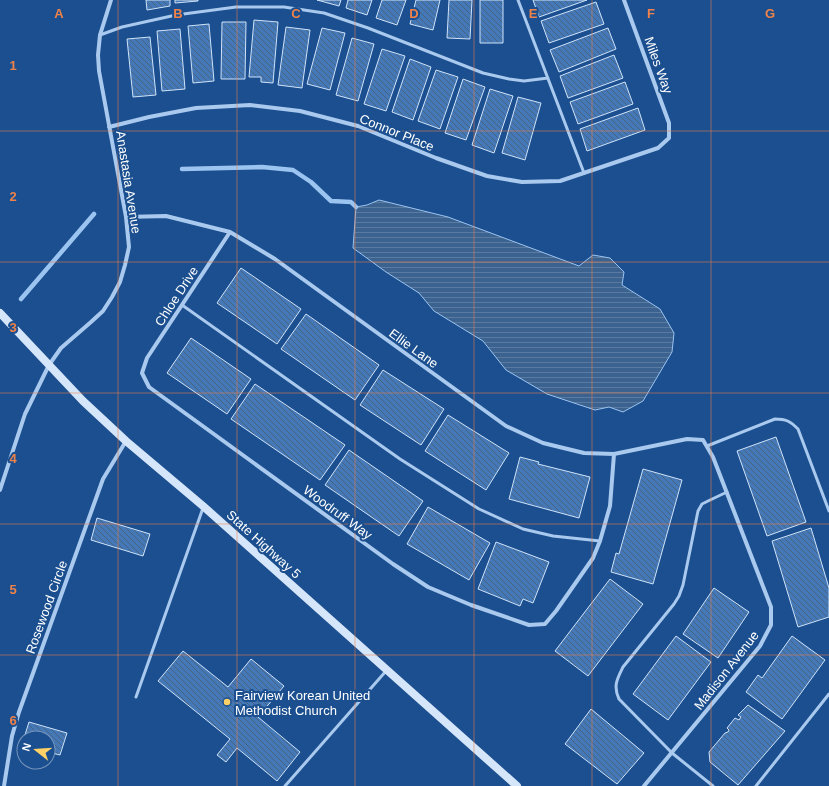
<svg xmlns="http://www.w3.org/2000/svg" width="829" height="786" font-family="Arial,sans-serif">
  <defs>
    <pattern id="water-rules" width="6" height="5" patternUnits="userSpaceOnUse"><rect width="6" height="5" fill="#3c6290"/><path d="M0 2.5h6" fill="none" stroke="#597aa1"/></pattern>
    <pattern id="building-back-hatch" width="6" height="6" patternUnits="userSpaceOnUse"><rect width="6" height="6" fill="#4478b7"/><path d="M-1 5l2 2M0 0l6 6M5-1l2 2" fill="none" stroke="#486282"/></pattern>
  </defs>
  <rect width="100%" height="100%" fill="#1b4f8f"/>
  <path fill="url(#water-rules)" stroke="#9cc4f0" d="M 379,200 L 448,217 L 579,266 L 593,255 L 610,258 L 624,272 L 622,285 L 660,309 L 674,333 L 672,352 L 643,401 L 623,412 L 609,407 L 595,410 L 547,394 L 506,370 L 483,341 L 434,311 L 419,293 L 386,272 L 353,248 L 356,207 L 367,205 Z"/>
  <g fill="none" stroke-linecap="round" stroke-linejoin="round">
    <path stroke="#9cc4f0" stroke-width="4.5" d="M 182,169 L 262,167 L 293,170 L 311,182 L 331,201 L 351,202 L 356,207
      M 21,299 L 94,214"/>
  </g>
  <path fill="url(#building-back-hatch)" stroke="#cfe3fa" d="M 146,0 L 170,0 L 170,6 L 147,10 Z
    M 175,0 L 198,0 L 198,1 L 175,3 Z
    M 317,0 L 341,0 L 339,6 Z
    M 348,0 L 372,0 L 367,15 L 346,8 Z
    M 382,0 L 406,0 L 397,25 L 376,18 Z
    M 416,0 L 440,0 L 433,30 L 410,24 Z
    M 449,0 L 472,0 L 470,39 L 447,38 Z
    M 480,0 L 503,0 L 503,43 L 480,43 Z
    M 533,0 L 587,0 L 539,17 Z
    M 596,2 L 604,24 L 549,43 L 541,21 Z
    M 254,20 L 278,22 L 273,83 L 261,82 L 261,77 L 249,77 Z
    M 222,22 L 246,22 L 245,79 L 221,79 Z
    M 209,24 L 214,81 L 193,83 L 188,26 Z
    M 286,27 L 310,30 L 302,88 L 278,85 Z
    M 322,28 L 345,33 L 330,90 L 307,84 Z
    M 608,28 L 616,49 L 559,72 L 550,50 Z
    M 180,29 L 185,89 L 162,91 L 157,31 Z
    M 150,37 L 156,95 L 133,97 L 127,39 Z
    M 352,38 L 374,44 L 358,101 L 336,95 Z
    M 382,49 L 405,56 L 386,111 L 364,104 Z
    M 614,55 L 623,78 L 568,98 L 560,76 Z
    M 410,59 L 431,67 L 413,120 L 392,112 Z
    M 436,70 L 458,77 L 440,129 L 418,121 Z
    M 463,79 L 485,87 L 466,140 L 445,133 Z
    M 625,82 L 633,104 L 578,124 L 570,102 Z
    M 490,89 L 513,96 L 494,153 L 472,145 Z
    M 518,97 L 541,103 L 525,160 L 502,153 Z
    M 638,108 L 645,130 L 587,151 L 580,129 Z
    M 241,268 L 301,309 L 277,344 L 217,303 Z
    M 306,314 L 379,365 L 355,400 L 281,349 Z
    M 191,338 L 251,379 L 227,414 L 167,373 Z
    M 383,370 L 444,409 L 421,445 L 360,405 Z
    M 255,384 L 345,445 L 320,480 L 231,419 Z
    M 448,415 L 509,453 L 486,490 L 425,451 Z
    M 776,437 L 806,522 L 767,536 L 737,451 Z
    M 349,450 L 423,501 L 399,536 L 325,485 Z
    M 520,457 L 539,462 L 538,464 L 590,477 L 579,518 L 509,499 Z
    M 643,469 L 682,480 L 653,584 L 611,572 L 616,553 L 619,554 Z
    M 428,507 L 490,543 L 469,580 L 407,544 Z
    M 97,518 L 150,534 L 143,556 L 91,540 Z
    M 811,528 L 829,588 L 829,617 L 798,627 L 772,541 Z
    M 496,542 L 549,562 L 533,603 L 523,599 L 520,606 L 478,589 Z
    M 610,579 L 643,604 L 588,676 L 555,651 Z
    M 714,588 L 749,612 L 718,658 L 683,634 Z
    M 676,636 L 711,662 L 668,720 L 633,694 Z
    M 792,636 L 825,660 L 782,719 L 746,692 L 758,675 L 762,678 Z
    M 183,651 L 228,687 L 251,659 L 284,686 L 258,717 L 300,752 L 277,781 L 237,748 L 226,762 L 217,755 L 230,739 L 158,681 Z
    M 748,705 L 785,731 L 738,785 L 710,762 L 709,752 L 725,733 L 728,732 L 729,730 L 727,728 L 735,718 L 739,720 L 741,717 L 738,715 Z
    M 591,709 L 644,753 L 617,784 L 565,744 Z
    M 29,722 L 67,733 L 60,755 L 48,752 L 48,738 L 24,738 Z"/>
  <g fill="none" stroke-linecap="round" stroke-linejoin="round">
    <path stroke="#a9c9ee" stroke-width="3" d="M 518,0 L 584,173
      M 100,35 L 122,27 L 176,15 L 236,7 L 284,7 L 324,13 L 368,28 L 483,73 L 509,79 L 524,81 L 548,78
      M 182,305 L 400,459 L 479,509 L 523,529 L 553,536 L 600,541
      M 707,446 L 775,419 C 786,419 790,421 798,429 L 829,511
      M 136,697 L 203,508
      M 285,786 L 386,671
      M 713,786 L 672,753 L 619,699 C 613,686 617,679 623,667 L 674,604 L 679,596 L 683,585 L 698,511 L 702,504 L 708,501 L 727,492
      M 756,786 L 829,694"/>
    <path stroke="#a9c9ee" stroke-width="4" d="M 109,127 L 149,117 L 196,108 L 250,105 L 300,111 L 358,126 L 436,158 L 487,176 L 522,182 L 560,181 L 658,148 L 669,138 L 669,123 L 624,0
      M 126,217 L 166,216 L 230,232 L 275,259 L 506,426 L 543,443 L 584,453 L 614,454 L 687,439 L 703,440 L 713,457 L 771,607 L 771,625 L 760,646 L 644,786
      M 230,232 L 147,358 L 142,373 L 149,387 L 393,564 L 428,587 L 471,605 L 529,625 L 545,624 L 556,611 L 593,558 L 600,541 L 610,506 L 614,454
      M 0,490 L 25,414 L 49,365 L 61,348 L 91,322 L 103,311 L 112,297 L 120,282 L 125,265 L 129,247 L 126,217 L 99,71 L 98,55 L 100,35 L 111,0
      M 4,786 L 12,736 L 19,712 L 103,479 L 126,441"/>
    <path stroke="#d6e6fa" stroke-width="8" d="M 0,313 L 83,401 L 126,441 L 203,506 L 517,786"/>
  </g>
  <path fill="none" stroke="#ee8249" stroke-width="1" stroke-opacity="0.55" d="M 118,0 L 118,786M 237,0 L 237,786M 355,0 L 355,786M 474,0 L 474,786M 592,0 L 592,786M 711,0 L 711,786M 0,131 L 829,131M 0,262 L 829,262M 0,393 L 829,393M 0,524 L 829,524M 0,655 L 829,655"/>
  <circle fill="#ffd166" stroke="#1b4f8f" stroke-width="1.5" cx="227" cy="702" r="4"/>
  <g text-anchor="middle" stroke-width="4" stroke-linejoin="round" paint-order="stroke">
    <g font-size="13" fill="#fff" stroke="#1b4f8f">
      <text transform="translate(659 65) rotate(70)" y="5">Miles Way</text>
      <text transform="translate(397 132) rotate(22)" y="5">Connor Place</text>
      <text transform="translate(129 182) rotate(81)" y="5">Anastasia Avenue</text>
      <text transform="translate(176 296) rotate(-57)" y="5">Chloe Drive</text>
      <text transform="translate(414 348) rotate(36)" y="5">Ellie Lane</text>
      <text transform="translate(338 512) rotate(36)" y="5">Woodruff Way</text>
      <text transform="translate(264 544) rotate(42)" y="5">State Highway 5</text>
      <text transform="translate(46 607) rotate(-70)" y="5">Rosewood Circle</text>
      <text transform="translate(726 670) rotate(-52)" y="5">Madison Avenue</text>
    </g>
    <g font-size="13" fill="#fff" stroke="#1b4f8f" text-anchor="start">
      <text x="235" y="700">Fairview Korean United<tspan x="235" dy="15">Methodist Church</tspan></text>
    </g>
  </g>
  <g font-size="13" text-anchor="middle" font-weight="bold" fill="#ee8249" stroke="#1b4f8f" stroke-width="4" stroke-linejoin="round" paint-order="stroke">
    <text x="59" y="18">A</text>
    <text x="178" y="18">B</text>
    <text x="296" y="18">C</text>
    <text x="414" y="18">D</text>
    <text x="533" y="18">E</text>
    <text x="651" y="18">F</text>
    <text x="770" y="18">G</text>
    <text x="13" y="70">1</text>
    <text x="13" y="201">2</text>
    <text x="13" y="332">3</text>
    <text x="13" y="463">4</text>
    <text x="13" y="594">5</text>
    <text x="13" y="725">6</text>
  </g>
  <g transform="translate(36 750) rotate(287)"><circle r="19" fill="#1b4f8f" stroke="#7695bc"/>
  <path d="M0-3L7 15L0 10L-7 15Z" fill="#ffd166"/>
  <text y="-6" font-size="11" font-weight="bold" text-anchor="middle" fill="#ffffff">N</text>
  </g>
</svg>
